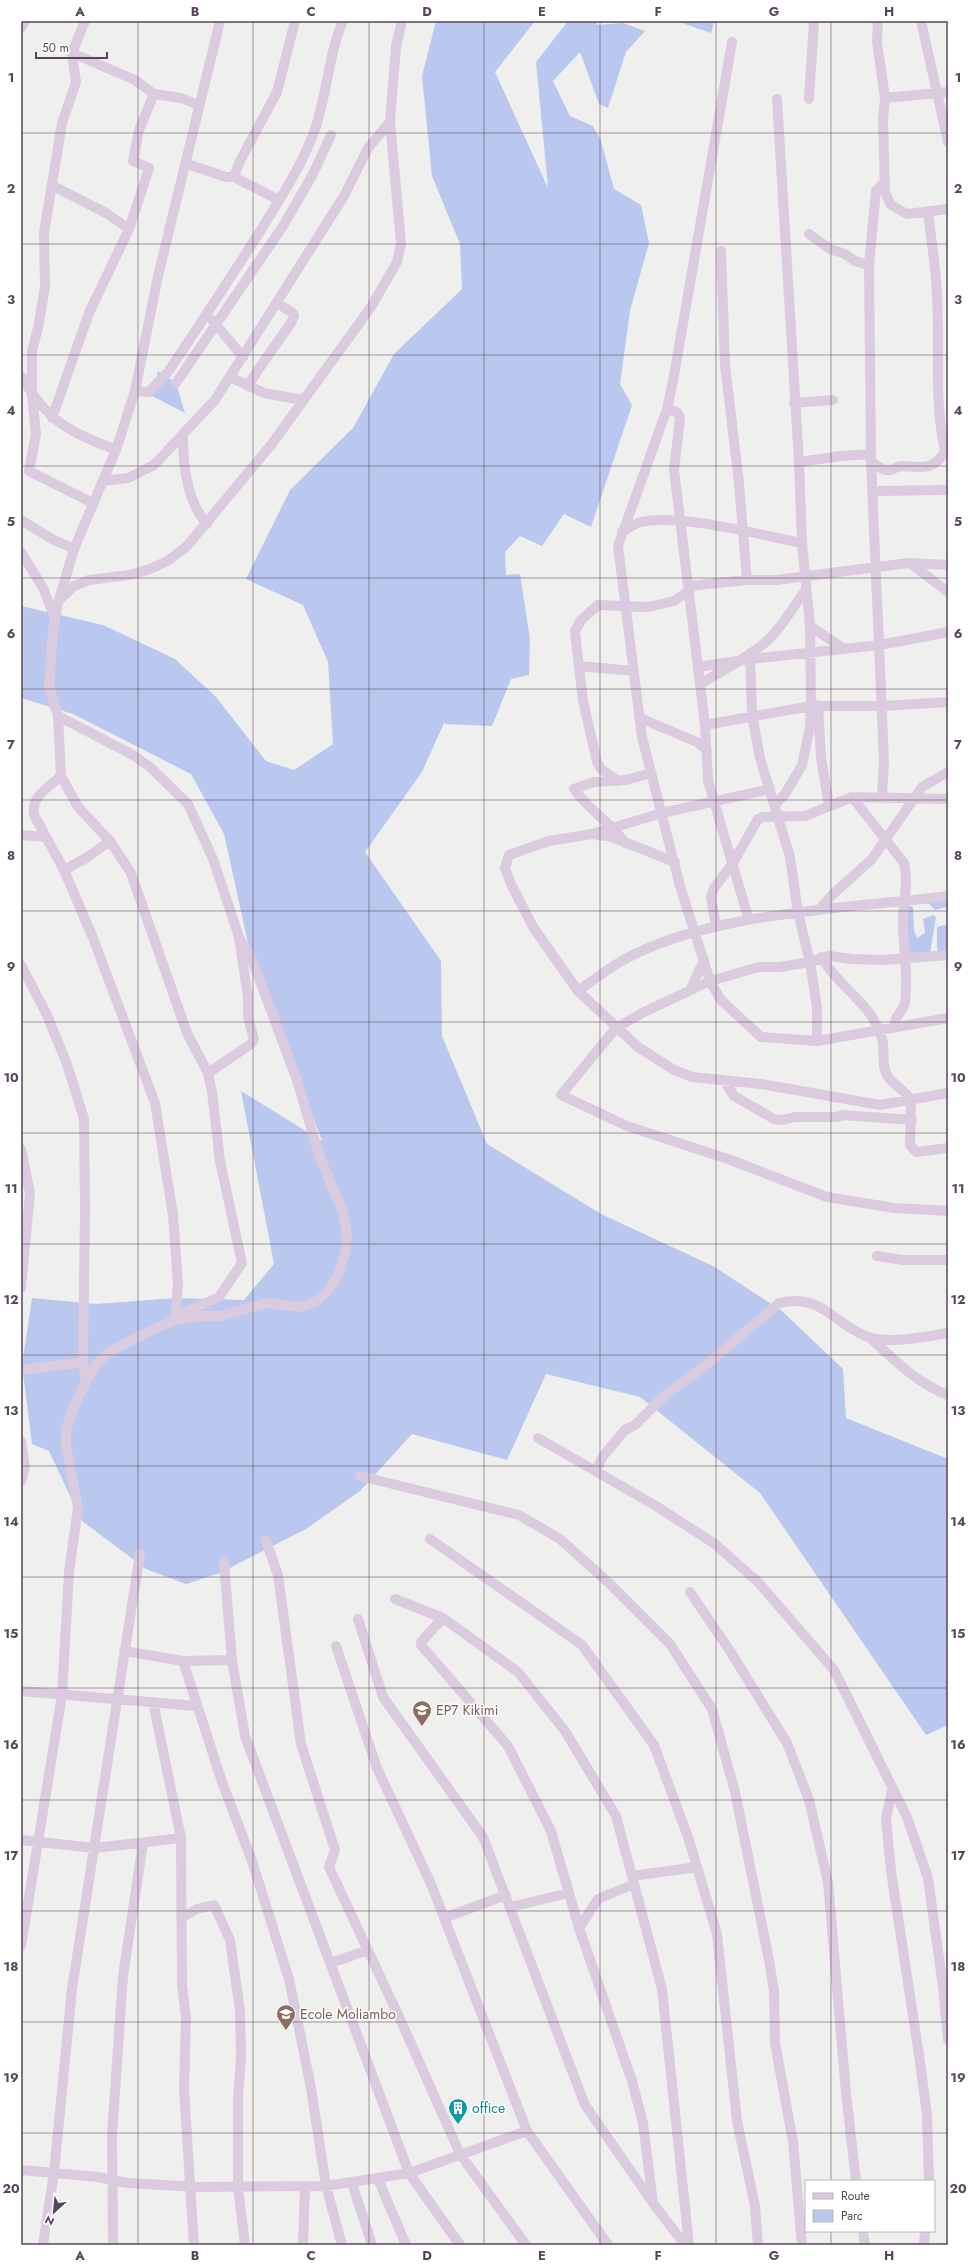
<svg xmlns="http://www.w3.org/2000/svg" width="969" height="2266" font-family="Jost,sans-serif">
  <rect width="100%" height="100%" fill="#eff0ed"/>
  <path fill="#bac7ef" d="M 436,21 L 535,21 L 495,72 L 548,188 L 536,62 L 568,21 L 596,21 L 597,25 L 623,23 L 645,31 L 626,52 L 608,108 L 599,104 L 580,52 L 553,81 L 570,116 L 593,126 L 601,141 L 614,189 L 641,205 L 649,243 L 630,311 L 620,384 L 632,405 L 591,527 L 564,514 L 542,546 L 520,536 L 505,552 L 506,575 L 520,574 L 530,639 L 529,675 L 511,679 L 492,726 L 445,724 L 445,721 L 422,772 L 365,852 L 441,961 L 442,1036 L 487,1144 L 601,1214 L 713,1266 L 782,1311 L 843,1369 L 846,1418 L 948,1459 L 948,1725 L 926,1735 L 760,1493 L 640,1397 L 546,1374 L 507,1460 L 412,1434 L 360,1491 L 306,1529 L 220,1573 L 186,1584 L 146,1569 L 82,1521 L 49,1451 L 32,1444 L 22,1365 L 32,1298 L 96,1304 L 176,1298 L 244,1300 L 274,1264 L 241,1091 L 322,1141 L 248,943 L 224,834 L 191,774 L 73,714 L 21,698 L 21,606 L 103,625 L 175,659 L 216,697 L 266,761 L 294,770 L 333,744 L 328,662 L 303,605 L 246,579 L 290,490 L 353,428 L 394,354 L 462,289 L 460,244 L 432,176 L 422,76 Z
    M 676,21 L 714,21 L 711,33 Z
    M 158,371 L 176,383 L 185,413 L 152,396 Z
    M 948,900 L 948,909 L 945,907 L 935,910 L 927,902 Z
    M 906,905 L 913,907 L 914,931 L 917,938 L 925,933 L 923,919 L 933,915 L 936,917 L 930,954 L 907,954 Z
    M 948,924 L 948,953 L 939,953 L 937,948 L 937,927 Z"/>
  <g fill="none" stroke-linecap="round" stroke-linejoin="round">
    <path stroke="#dbcbde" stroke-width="10" d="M 85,21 L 72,53 L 76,82 L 62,123 L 44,233 L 45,287 L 38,328 L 32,351 L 32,395 L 36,434 L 29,471 L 93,503
      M 878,21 L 877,42 L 885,98 L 883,120 L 885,192 L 891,205 L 907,214 L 948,209
      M 921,21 L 948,142
      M 21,28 L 25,21
      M 732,42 L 673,381 L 667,409 L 618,546 L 642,737 L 680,886 L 710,981 L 721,1000 L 761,1037 L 817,1041 L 948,1018
      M 72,53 L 135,80 L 154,94 L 181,98 L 198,105
      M 885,98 L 948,92
      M 809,99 L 814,21
      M 187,164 L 226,177 L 234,177 L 279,200
      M 234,177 L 240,161 L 277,92 L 295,21
      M 53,186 L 106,213 L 129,229
      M 928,211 C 931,239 936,268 937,296 C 940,346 934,397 944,446 L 948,449
      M 809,234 L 830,249 L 845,254 L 855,261 L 869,265
      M 721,251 L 725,365 L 739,483 L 747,580
      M 212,320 L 243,357
      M 21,376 C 48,422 68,431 116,450
      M 230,377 L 264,393 L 303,400
      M 176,383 L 283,226 L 312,176 L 331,135
      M 248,386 L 260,367 L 291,323 L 294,316 L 293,313 L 277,303
      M 135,391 L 149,392 L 168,372 C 199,326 229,280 259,233 C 278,202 300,169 313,135 C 327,98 328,55 343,21
      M 794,403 L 833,400
      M 667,409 L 677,412 L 680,418 L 674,470 L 705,725 L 708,781 L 749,920
      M 52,418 L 89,313 L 129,229 L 149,168 L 133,161 L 139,130 L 154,94
      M 183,436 C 183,465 187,502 207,524
      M 871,461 C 876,465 884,472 890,470 C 895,469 897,466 902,466 C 925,468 934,470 947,449
      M 799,462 L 841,456 L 871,454
      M 103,481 L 128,478 L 154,465 L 215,400 L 344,196 L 368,148 L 390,122
      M 874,491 L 948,490
      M 21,520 L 52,539 L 74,549
      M 622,532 C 628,528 634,524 641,522 C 678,513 761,535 802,543
      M 21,552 L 43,588 L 55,618
      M 910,563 L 948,592
      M 689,586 L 747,580 L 776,580 L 909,563 L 948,565
      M 60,599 L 74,586 L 89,580 L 130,575 L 150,569 L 169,560 L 187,546 L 271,445 L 371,307 L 397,262 L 401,243 L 390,122 L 396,46 L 402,21
      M 810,626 L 844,649
      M 750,653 L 752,715 L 760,758 L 790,857 L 798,913 L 810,962 L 817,1008 L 817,1041
      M 579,666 L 634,671
      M 698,667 L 750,659 L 880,645 L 948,632
      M 700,684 C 723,670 750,657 770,638 C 784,624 793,607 805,591
      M 818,705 L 821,758 L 829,805
      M 58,716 L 133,755 L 150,767 L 188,804 L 213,859 L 239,937 L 248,997 L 248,1018 L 254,1039 L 251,1044 L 208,1073
      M 640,718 L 697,742 L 707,750
      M 705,725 L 811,706 L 882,706 L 948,702
      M 61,776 C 48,788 31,796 34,815 L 64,870 L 93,938 L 155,1103 L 173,1215 L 178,1284 L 175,1320
      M 618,781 L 601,769 L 597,762 L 583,701 L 576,641 L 575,631 L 581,620 L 598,605 L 649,607 L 674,601 L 690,590
      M 770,789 L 662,813 L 592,834 L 549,841 L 509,855 L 505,868 L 511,884 L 533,927 L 578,991 L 638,1047 L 674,1070 L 692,1077 L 761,1084 L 880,1105 L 948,1093
      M 852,797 L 904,863 C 909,883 903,902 903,922 C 903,949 909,976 905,1002 C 903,1013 893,1016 895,1027
      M 882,797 L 884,761 L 871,461 L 869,265 L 876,191 L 885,181
      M 775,805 L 785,794 L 802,765 L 810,727 L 811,706 L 810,626 L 802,543 L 799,462 L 777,99
      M 21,835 L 46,837
      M 596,835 L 609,836 L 675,862
      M 625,843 C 611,822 588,810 574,789 L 594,782 L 626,780 L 651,773
      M 64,870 L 86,858 L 110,841
      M 819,910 L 832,895 L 872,859 L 922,787 L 948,772
      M 716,927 L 711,897 L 714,888 L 733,863 L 758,819 L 763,817 L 805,816 L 852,797 L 948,799
      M 948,955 L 883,960 L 852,959 L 829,956 L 810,962 L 780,967 L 759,967 L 710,981 L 644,1012 L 616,1028 L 561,1095 L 627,1126 L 728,1159 L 827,1197 L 894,1208 L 948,1211
      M 821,957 C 834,979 855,994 871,1015 C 875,1022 882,1035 883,1043 C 884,1052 882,1065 886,1073 C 891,1085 905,1089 911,1100 L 910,1145 L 916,1152 L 948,1148
      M 21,965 L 46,1013 L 67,1064 L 84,1119 L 85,1208 L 83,1362 L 86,1381
      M 690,990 L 704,960
      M 578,991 C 592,981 606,970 620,962 C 708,911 848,909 948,896
      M 724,1080 L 734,1096 L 774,1119 L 782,1120 L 795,1117 L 837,1117 L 843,1115 L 912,1120
      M 21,1149 L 30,1193 L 21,1288
      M 877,1256 L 903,1260 L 948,1260
      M 176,1316 L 219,1297 L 242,1263 L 220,1161 L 212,1092 L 208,1073 L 187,1033 L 131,873 L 110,841 L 78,807 L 61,776 L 58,716 L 49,687 L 53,630 L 58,603 L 74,549 L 116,450 L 135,391 L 158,276 L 220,21
      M 869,1337 C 894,1359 916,1383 948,1395
      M 21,1370 L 83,1362
      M 538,1438 L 656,1506 L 715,1544 L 758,1582 L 834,1670 L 907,1817 L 928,1878 L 943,1987 L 948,2040
      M 21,1441 L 25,1467 L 21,1481
      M 596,1471 L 603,1456 L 625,1430 L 635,1425 L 663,1397 L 705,1366 L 779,1303 C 824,1293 832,1324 868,1337 C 889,1344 926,1337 948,1333
      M 360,1476 L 519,1515 L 560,1539 L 609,1583 L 670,1644 L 712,1709 L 735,1792 L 769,1960 L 774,1991 L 775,2043 L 793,2142 L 802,2245
      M 430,1539 L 582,1645 L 654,1745 L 688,1837 L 717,1934 L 737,2121 L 755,2206 L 758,2245
      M 266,1541 L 278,1575 L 301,1744 L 335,1850 L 329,1867 L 401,2021 L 460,2154 L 526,2245
      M 224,1562 L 232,1660 L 245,1736 L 409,2173 L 460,2245
      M 690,1592 L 730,1651 L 787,1743 L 809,1800 L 828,1882 L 846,2093 L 856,2181
      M 395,1599 L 443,1618 L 518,1672 L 565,1731 L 616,1816 L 662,1989 L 689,2245
      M 443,1618 L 421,1642 L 421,1645 L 508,1746 L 551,1831 L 579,1928 L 632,2081 L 643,2123 L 653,2203
      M 358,1619 L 383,1697 L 483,1837 L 585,2105 L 653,2203 L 685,2245
      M 336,1646 L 377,1768 L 431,1884 L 527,2131 L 608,2245
      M 124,1651 L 183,1661 L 232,1660
      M 183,1661 L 222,1782 L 252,1861 L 289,1979 L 311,2088 L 326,2186 L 342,2245
      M 21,1691 L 196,1706
      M 153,1702 L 181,1838 L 182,1984 L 186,2017 L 184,2090 L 194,2245
      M 892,1790 L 886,1819 L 891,1871 L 919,2055 L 927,2115 L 929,2181
      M 21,1840 L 95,1848 L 181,1838
      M 632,1876 L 697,1867
      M 510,1907 L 569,1893
      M 181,1918 L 197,1909 L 214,1905 L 230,1940 L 240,2011 L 241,2058 L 238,2098 L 238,2187 L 245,2245
      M 444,1918 L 506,1895
      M 579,1928 L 598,1899 L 634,1884
      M 21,1946 L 62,1695 L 69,1572 L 78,1508 L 66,1446 L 66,1430 L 74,1406 L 86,1381 L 97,1364 L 109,1352 L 152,1330 L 175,1320 L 202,1316 L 220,1316 L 267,1303 L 300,1307 L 316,1302 L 330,1288 L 339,1274 L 346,1249 L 347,1235 L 343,1212 L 320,1158 L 297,1080 L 251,957 L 239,937
      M 331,1963 L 368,1950
      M 21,2170 L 98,2177 L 127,2183 L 198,2187 L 326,2186 L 409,2173 L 527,2131
      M 378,2179 L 406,2245
      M 352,2183 L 372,2245
      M 863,2231 L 865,2245
      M 43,2245 L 54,2172 L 72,1989 L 140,1554
      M 113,2245 L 112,2135 L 123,1976 L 143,1843
      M 303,2245 L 305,2186
      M 924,2245 L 925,2231"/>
  </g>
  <path fill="none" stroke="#57455b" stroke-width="1" stroke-opacity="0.55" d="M 138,21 L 138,2245M 253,21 L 253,2245M 369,21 L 369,2245M 484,21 L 484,2245M 600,21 L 600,2245M 716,21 L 716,2245M 831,21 L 831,2181M 21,133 L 948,133M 21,244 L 948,244M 21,355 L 948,355M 21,466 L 948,466M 21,578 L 948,578M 21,689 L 948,689M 21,800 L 948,800M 21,911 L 948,911M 21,1022 L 948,1022M 21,1133 L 948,1133M 21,1244 L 948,1244M 21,1355 L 948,1355M 21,1466 L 948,1466M 21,1577 L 948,1577M 21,1688 L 948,1688M 21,1800 L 948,1800M 21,1911 L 948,1911M 21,2022 L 948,2022M 21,2133 L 948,2133M 831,2231 L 831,2245"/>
  <defs>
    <g id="school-pin" transform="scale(1)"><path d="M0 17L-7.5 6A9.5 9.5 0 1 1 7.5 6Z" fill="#8d6e63" stroke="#fff"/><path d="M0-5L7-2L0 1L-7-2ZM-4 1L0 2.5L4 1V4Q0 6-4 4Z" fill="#fff"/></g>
    <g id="building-pin" transform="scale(1)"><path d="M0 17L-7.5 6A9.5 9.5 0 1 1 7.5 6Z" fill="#0f9aa8" stroke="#fff"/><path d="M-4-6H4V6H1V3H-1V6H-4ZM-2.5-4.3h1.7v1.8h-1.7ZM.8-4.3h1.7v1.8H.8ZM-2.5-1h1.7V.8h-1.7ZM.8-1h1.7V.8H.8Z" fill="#fff"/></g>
  </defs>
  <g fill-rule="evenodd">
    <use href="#school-pin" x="422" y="1710"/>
    <use href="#school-pin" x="286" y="2014"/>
    <use href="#building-pin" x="458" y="2108"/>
  </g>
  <g text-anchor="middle" stroke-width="3" stroke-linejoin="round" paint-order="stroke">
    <g font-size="14" fill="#785e54" stroke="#fff" text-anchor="start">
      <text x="436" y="1715">EP7 Kikimi</text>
      <text x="300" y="2019">Ecole Moliambo</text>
    </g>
    <g font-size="14" fill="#0d838f" stroke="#fff" text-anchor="start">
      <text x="472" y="2113">office</text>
    </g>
  </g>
  <rect width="969" height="2266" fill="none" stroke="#ffffff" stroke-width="44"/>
  <rect x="805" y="2180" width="130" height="52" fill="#ffffff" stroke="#bcb5bd"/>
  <rect x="813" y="2193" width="20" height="6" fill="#dbcbde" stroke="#bcb5bd"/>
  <text x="841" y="2200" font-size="12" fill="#57455b">Route</text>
  <rect x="813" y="2210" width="20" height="12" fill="#bac7ef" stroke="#bcb5bd"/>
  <text x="841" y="2220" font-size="12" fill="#57455b">Parc</text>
  <g transform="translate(54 2212) rotate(207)" stroke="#ffffff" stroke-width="3" paint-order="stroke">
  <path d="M0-3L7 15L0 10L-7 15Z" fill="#57455b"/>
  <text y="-6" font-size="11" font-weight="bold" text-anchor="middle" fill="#57455b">N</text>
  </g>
  <path d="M36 52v6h71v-6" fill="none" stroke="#57455b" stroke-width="2"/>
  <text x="42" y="52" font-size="12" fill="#57455b" stroke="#ffffff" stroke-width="3" paint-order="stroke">50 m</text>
  <rect x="22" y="22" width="925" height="2222" fill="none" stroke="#57455b" stroke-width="1.5"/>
  <g font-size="13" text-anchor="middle" font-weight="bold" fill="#57455b">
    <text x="80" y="16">A</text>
    <text x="195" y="16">B</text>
    <text x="311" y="16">C</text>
    <text x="427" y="16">D</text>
    <text x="542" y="16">E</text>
    <text x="658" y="16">F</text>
    <text x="774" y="16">G</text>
    <text x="889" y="16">H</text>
    <text x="11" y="82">1</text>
    <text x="958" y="82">1</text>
    <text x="11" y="193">2</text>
    <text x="958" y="193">2</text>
    <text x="11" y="304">3</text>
    <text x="958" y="304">3</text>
    <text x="11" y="415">4</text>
    <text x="958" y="415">4</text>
    <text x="11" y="526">5</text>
    <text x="958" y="526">5</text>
    <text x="11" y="638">6</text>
    <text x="958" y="638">6</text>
    <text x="11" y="749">7</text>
    <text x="958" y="749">7</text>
    <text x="11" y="860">8</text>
    <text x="958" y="860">8</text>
    <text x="11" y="971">9</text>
    <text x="958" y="971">9</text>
    <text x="11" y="1082">10</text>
    <text x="958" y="1082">10</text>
    <text x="11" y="1193">11</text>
    <text x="958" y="1193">11</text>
    <text x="11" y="1304">12</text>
    <text x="958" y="1304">12</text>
    <text x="11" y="1415">13</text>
    <text x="958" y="1415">13</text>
    <text x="11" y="1526">14</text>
    <text x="958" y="1526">14</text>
    <text x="11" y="1638">15</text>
    <text x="958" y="1638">15</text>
    <text x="11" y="1749">16</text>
    <text x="958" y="1749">16</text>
    <text x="11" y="1860">17</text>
    <text x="958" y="1860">17</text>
    <text x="11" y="1971">18</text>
    <text x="958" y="1971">18</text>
    <text x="11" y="2082">19</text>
    <text x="958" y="2082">19</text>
    <text x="11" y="2193">20</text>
    <text x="958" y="2193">20</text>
    <text x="80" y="2260">A</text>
    <text x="195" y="2260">B</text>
    <text x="311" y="2260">C</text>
    <text x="427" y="2260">D</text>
    <text x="542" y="2260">E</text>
    <text x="658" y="2260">F</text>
    <text x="774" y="2260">G</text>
    <text x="889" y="2260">H</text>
  </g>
</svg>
